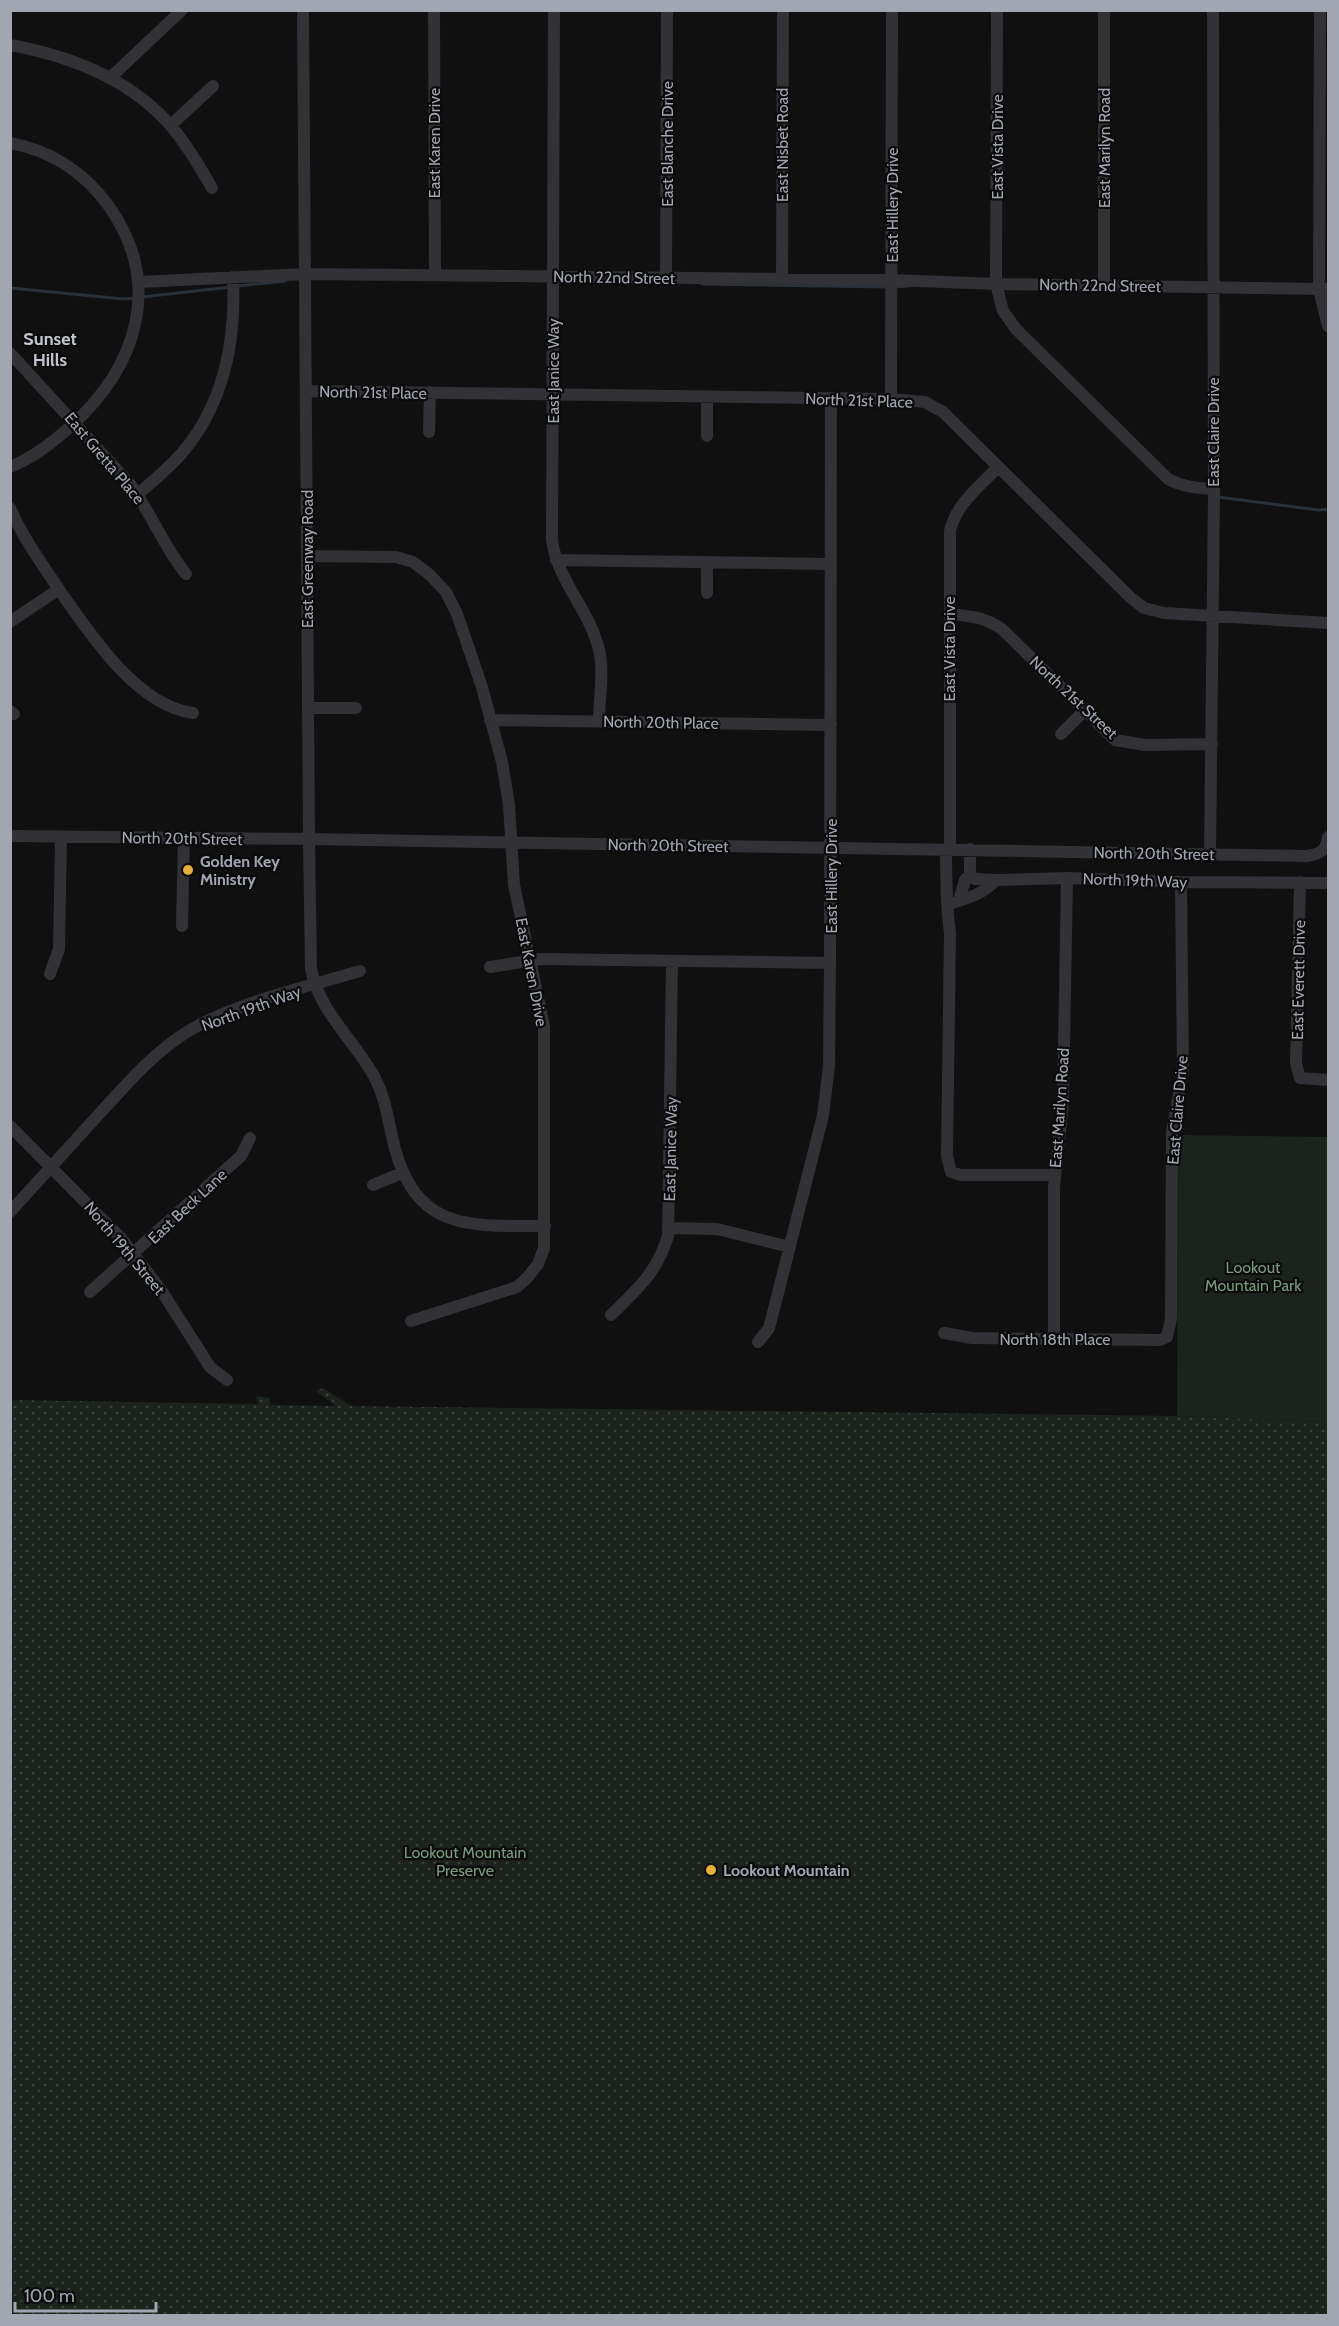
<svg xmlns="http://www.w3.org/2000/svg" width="1339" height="2326" font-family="Cabin,sans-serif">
  <defs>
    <pattern id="grass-dots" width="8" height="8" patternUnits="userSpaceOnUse" patternTransform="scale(1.5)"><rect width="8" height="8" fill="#1c231d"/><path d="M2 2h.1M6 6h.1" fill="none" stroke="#3a403b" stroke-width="1.8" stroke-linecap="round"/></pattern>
  </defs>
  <rect width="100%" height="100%" fill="#101011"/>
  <path fill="url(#grass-dots)" d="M 323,1388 L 351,1406 L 1177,1416 L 1328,1422 L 1328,2315 L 11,2315 L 11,1400 L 258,1404 L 256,1396 L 269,1398 L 271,1405 L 336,1406 L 316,1391 Z"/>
  <path fill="#1c231d" d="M 1178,1135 L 1328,1137 L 1328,1422 L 1177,1416 Z"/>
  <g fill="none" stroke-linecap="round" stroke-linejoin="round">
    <path stroke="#2a3138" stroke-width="3" d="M 702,284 L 887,287
      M 238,286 L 285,281
      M 894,287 L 908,286
      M 10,288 L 124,299 L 136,298
      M 142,297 L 231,287
      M 1218,497 L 1318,510 L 1328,509"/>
    <path stroke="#313136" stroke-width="12" d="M 303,10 L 309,839 L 311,969 C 319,1010 350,1036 371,1071 C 385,1093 388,1120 394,1145 C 416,1232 470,1226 545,1226
      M 434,10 L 435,275
      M 554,10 L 552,540 C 557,579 588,609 598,646 C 605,669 599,697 599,721
      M 997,10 L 996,284 L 1003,311 L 1016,329 L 1168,479 C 1183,487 1197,488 1214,489
      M 1320,10 L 1319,289 L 1328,326
      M 10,45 C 71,56 130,79 171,126 C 187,145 200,167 212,188
      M 111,77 L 182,10
      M 171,125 L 213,86
      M 10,143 C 50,150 84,172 108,205 C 164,283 138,366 70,427 C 52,443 33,458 10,467
      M 666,278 L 667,10
      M 782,279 L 783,10
      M 139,282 L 305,274 L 892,280 L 996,284 L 1328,289
      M 1104,285 L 1104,10
      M 10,353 L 130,484 C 151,513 164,547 186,574
      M 306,391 L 891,399 L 925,402 L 943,412 L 1131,598 L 1144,608 L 1164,613 L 1328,623
      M 891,399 L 892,10
      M 429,432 L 430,392
      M 707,436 L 707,397
      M 138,494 C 153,481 169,468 182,453 C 224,404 236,340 233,277
      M 10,508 C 23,538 42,564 60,591 C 90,634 137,706 193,713
      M 307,556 L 396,557 L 413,562 L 430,575 L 446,592 L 457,614 L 482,687 L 502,762 L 509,805 L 514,885 L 544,1026 L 544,1248 L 538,1264 L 527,1278 L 517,1287 L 411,1321
      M 556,560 L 831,564
      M 707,593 L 707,562
      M 949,614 C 970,616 986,617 1003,630 L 1115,740 L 1145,745 L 1212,744
      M 10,622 L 59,589
      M 308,708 L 356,708
      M 10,711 L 14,714
      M 490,720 L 831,725
      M 1061,734 L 1085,710
      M 10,836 L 309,839 L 1307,856 C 1319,854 1327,851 1328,837
      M 946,849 C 946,877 946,905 950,933 L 947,1156 L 951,1172 L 961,1175 L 1055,1175
      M 950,849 L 950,531 C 956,504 979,487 998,467
      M 970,849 L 970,875 L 975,879 L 996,880
      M 1210,854 L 1214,495 L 1213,10
      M 1300,882 L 1296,1063 L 1300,1078 L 1328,1080
      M 959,901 L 965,880 L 970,875
      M 949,904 C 970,897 980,896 996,880 L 1067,878 L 1181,882 L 1328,883
      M 182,926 L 184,838
      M 490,967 L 541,959 L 830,963
      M 50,974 L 59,949 L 61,837
      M 10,1126 L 121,1238 L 161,1290 L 210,1367 L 227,1380
      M 373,1185 L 402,1173
      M 10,1212 C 40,1179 70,1146 100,1113 C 127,1084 153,1053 187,1032 C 234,1003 306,987 360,971
      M 669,1228 L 717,1229 L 790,1247
      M 90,1292 L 241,1156 L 250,1138
      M 611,1315 C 637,1289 657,1273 668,1236 L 672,961
      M 944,1333 L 972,1338 L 1160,1340 L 1167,1337 L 1171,1319 L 1172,1132 L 1183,1072 L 1181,882
      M 1054,1339 L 1054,1187 L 1063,1103 L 1067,878
      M 758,1342 L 769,1328 L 776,1301 L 823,1115 L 829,1066 L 830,963 L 831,399"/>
  </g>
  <g fill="#e5b033" stroke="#0b0b0c" stroke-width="2">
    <circle cx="188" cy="870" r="6"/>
    <circle cx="711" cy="1870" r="6"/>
  </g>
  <g text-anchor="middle" stroke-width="4.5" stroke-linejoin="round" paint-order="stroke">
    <g font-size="16" fill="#a2a6b1" stroke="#0b0b0c">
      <text transform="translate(434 143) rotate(-90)" y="6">East Karen Drive</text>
      <text transform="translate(667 144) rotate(-90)" y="6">East Blanche Drive</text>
      <text transform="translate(782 145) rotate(-90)" y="6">East Nisbet Road</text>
      <text transform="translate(997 147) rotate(-90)" y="6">East Vista Drive</text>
      <text transform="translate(1104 148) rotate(-90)" y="6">East Marilyn Road</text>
      <text transform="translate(892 205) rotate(-90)" y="6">East Hillery Drive</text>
      <text transform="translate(614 277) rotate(1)" y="6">North 22nd Street</text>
      <text transform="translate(1100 285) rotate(1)" y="6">North 22nd Street</text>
      <text transform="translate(553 371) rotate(-90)" y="6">East Janice Way</text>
      <text transform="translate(373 392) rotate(1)" y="6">North 21st Place</text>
      <text transform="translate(859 400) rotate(2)" y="6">North 21st Place</text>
      <text transform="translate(1213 432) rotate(-90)" y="6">East Claire Drive</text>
      <text transform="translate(105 458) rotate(50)" y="6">East Gretta Place</text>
      <text transform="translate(307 559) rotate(-90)" y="6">East Greenway Road</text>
      <text transform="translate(949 649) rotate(-90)" y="6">East Vista Drive</text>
      <text transform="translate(1074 697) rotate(43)" y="6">North 21st Street</text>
      <text transform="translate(661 722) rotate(1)" y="6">North 20th Place</text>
      <text transform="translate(182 838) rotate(1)" y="6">North 20th Street</text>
      <text transform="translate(668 845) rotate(1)" y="6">North 20th Street</text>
      <text transform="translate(1154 853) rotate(1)" y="6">North 20th Street</text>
      <text transform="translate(831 876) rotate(-90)" y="6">East Hillery Drive</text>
      <text transform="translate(1135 880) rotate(2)" y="6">North 19th Way</text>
      <text transform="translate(532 972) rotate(79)" y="6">East Karen Drive</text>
      <text transform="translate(1298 980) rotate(-89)" y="6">East Everett Drive</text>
      <text transform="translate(251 1008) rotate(-20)" y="6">North 19th Way</text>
      <text transform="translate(1059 1108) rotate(-86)" y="6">East Marilyn Road</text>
      <text transform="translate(1177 1110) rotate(-85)" y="6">East Claire Drive</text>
      <text transform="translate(670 1149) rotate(-89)" y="6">East Janice Way</text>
      <text transform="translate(187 1206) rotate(-43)" y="6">East Beck Lane</text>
      <text transform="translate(125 1248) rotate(50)" y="6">North 19th Street</text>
      <text x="1055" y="1345">North 18th Place</text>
    </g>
    <g font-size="16" font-weight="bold" fill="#a2a6b1" stroke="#0b0b0c" text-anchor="start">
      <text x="200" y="867">Golden Key<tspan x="200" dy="18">Ministry</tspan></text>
      <text x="723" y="1876">Lookout Mountain</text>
    </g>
    <g font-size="16" fill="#799b7d" stroke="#0b0b0c">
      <text x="1253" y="1273">Lookout<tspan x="1253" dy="18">Mountain Park</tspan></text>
      <text x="465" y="1858">Lookout Mountain<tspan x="465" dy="18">Preserve</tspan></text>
    </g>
    <g font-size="18" font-weight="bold" fill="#c2c5cd" stroke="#0b0b0c">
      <text x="50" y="345">Sunset<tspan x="50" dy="21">Hills</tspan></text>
    </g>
  </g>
  <rect width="1339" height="2326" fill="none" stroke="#a2a6b1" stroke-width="24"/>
  <path d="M15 2302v9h141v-9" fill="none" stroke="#a2a6b1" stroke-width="3"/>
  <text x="24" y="2302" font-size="18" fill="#a2a6b1" stroke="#0b0b0c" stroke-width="4.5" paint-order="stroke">100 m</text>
</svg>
